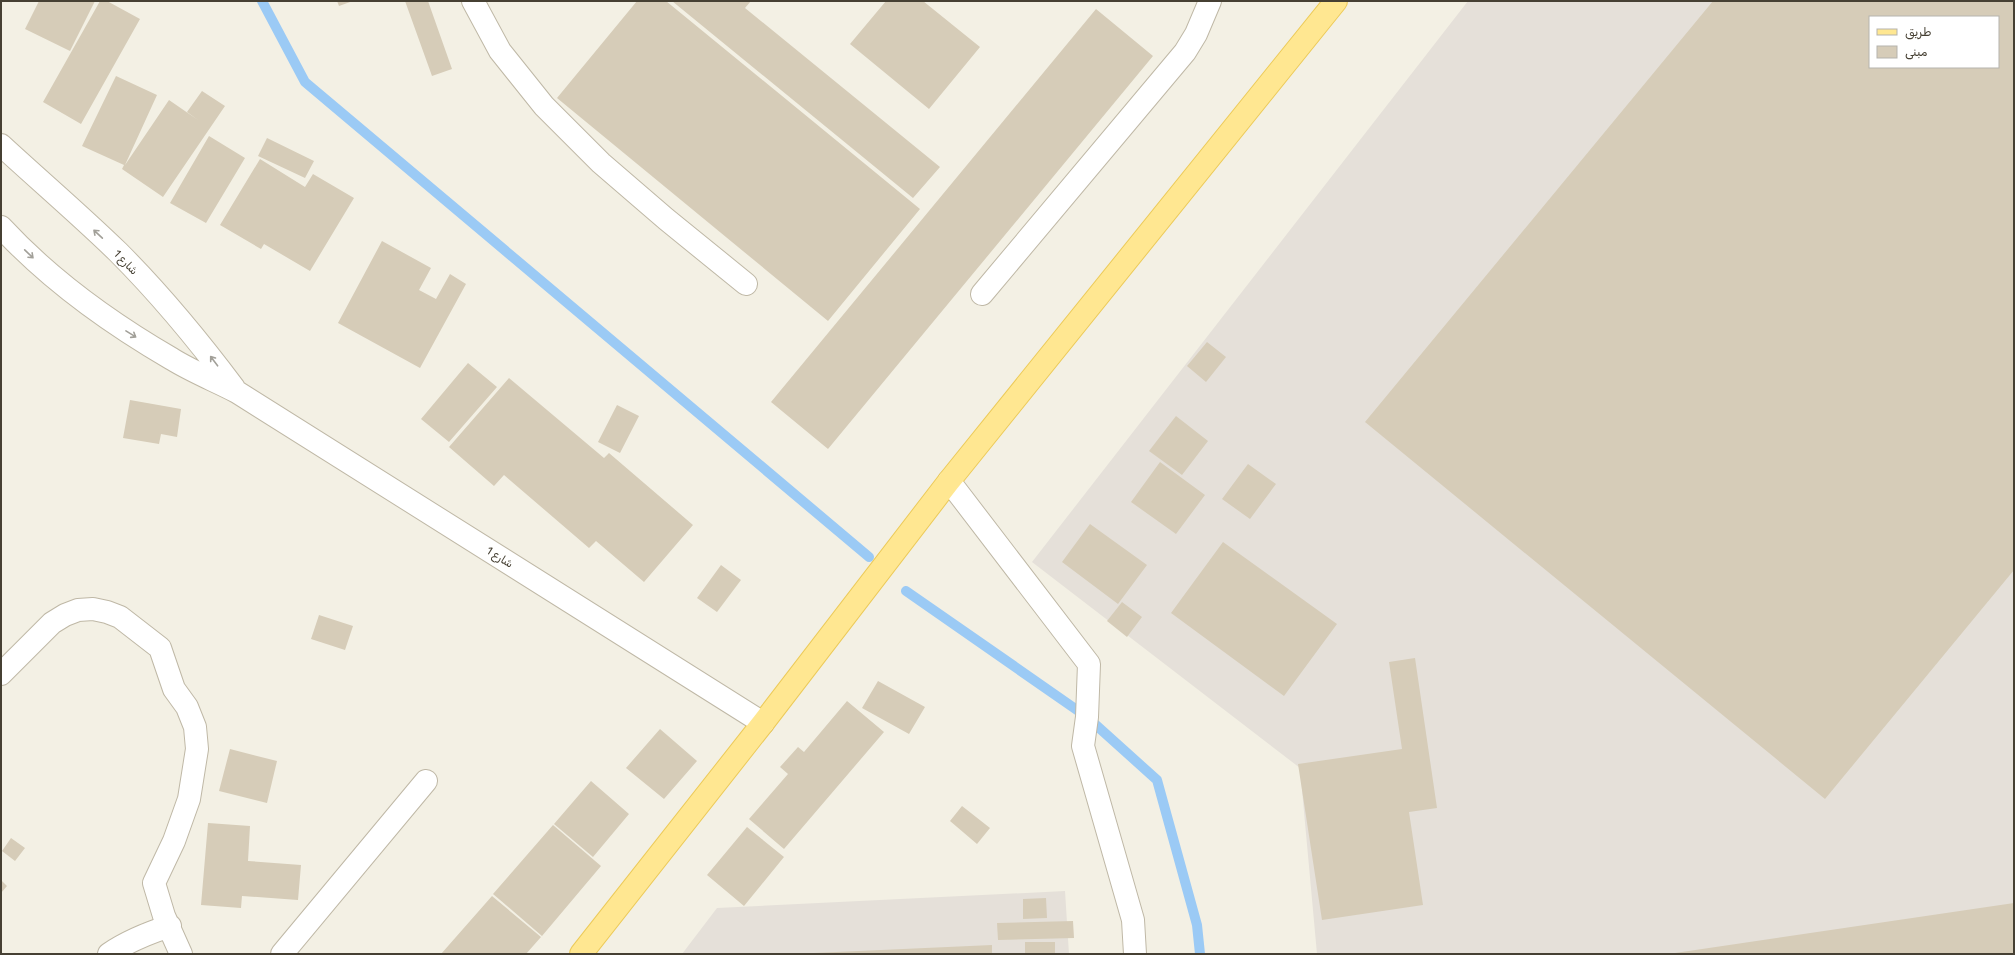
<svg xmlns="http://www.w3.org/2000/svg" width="2015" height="955" font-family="Rubik,'Noto Sans Arabic',sans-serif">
  <rect width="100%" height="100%" fill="#f3f0e4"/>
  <path fill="#e5e0d9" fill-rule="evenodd" d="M 1468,1 L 2014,1 L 2014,954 L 1317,954 L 1300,768 L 1032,562 ZM 1870,17 L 1998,17 L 1998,67 L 1870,67 Z
    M 1065,891 L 1069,954 L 682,954 L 717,908 Z"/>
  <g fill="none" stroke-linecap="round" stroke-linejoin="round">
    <path stroke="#9bcaf5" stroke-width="10" d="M 262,1 L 305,82 L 869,557
      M 906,591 L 1087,717 L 1157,780 L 1197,925 L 1200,954"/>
  </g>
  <path fill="#d6ccb8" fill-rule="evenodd" d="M 39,1 L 95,1 L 70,51 L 25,29 Z
    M 100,1 L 107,1 L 140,19 L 81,124 L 43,102 Z
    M 337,1 L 353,1 L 339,6 Z
    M 405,1 L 428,1 L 452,69 L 432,76 Z
    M 637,1 L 666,1 L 920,209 L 828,321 L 557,98 Z
    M 672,1 L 751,1 L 745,8 L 940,167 L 913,198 Z
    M 886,1 L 923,1 L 980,47 L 929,109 L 850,44 Z
    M 1713,1 L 2014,1 L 2014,570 L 1825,799 L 1365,422 ZM 1870,17 L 1998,17 L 1998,67 L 1870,67 Z
    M 1096,9 L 1153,56 L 828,449 L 771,402 Z
    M 116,76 L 157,95 L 125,165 L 169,100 L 198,120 L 187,112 L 202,91 L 225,106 L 163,197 L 122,169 L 124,165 L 82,146 Z
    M 209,136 L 245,158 L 206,223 L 170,203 Z
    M 267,138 L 314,161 L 305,178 L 258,156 Z
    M 260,159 L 305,187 L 313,174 L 354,198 L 310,271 L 264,244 L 261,249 L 220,225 Z
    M 382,241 L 431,268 L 419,290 L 436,299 L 450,274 L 466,284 L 420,368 L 338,323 Z
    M 1207,342 L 1226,357 L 1206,382 L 1187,366 Z
    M 468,363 L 497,387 L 449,442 L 421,419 Z
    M 509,378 L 604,458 L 609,453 L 693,525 L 644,582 L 596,541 L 589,548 L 504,475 L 494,486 L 449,447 Z
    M 130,400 L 181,409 L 177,437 L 161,434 L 159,444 L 123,438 Z
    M 617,405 L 639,416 L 620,453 L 598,442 Z
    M 1176,416 L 1208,441 L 1182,475 L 1149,451 Z
    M 1160,462 L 1205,495 L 1176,534 L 1131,502 Z
    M 1248,464 L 1276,484 L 1250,519 L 1222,499 Z
    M 1090,524 L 1147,565 L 1118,604 L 1062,562 Z
    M 1223,542 L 1337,624 L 1284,696 L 1171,613 Z
    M 721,565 L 741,580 L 717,612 L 697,598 Z
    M 1122,602 L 1142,617 L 1127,637 L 1107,621 Z
    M 319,615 L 353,626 L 345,650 L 311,639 Z
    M 1415,658 L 1437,808 L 1409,812 L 1423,905 L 1322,920 L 1298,764 L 1402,749 L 1389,662 Z
    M 878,681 L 925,707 L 909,734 L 862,708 Z
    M 847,701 L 884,732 L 784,849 L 749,819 L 788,774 L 780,767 L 798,747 L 804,752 Z
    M 660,729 L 697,761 L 664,799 L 626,768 Z
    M 230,749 L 277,761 L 267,803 L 219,791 Z
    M 591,781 L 629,814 L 593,857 L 554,824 Z
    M 962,806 L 990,828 L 977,844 L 950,821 Z
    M 208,823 L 250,826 L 248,861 L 301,865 L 298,900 L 242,896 L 241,908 L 201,905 Z
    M 553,825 L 601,866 L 542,936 L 493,894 Z
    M 747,827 L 784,857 L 744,906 L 707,875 Z
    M 11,838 L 25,848 L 15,861 L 2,851 Z
    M 1,880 L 7,886 L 1,893 Z
    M 492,896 L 541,937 L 526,954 L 441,954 Z
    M 1046,898 L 1047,918 L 1023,919 L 1023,899 Z
    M 2014,903 L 2014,954 L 1675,954 L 1675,953 Z
    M 1073,921 L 1074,938 L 998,940 L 997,923 Z
    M 1025,942 L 1055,942 L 1055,954 L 1025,954 Z
    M 992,945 L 992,954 L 814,954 L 814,953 Z"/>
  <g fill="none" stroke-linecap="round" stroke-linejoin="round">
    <g stroke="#bfb8a6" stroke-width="24">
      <path id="minor" d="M 473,1 L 500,51 L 544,106 L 601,163 L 666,219 L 746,284
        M 1,145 C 40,181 80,215 118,252 C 160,294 198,340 234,388
        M 1,227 C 50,280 110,323 172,359 C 193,372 216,381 237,392 L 763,723
        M 982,294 L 1185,52 L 1196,34 L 1210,1
        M 949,481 L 1089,664 L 1087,717 L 1083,746 L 1133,920 L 1135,954
        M 1,674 L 52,623 L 65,615 L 78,610 L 93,609 L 107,612 L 120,617 L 160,648 L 174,689 L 187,707 L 195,727 L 197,749 L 189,799 L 174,841 L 154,883 L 164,916 L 181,954
        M 109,954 C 128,941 148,933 170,926
        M 282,954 L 426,781"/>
    </g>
    <g stroke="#ecca59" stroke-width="24">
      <path id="major" d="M 581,954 L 763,723 L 949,481 L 1336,1"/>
    </g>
    <use href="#minor" stroke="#fff" stroke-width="22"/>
    <use href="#major" stroke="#ffe791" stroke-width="22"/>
  </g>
  <defs><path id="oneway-shaft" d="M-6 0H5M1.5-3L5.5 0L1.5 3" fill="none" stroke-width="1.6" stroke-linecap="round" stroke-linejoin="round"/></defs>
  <g stroke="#a2a099">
    <use href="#oneway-shaft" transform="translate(98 234) rotate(-137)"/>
    <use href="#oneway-shaft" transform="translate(29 254) rotate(44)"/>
    <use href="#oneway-shaft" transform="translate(131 334) rotate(32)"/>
    <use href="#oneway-shaft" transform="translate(214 361) rotate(-127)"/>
  </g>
  <g text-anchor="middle" stroke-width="3" stroke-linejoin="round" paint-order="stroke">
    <g font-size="11" fill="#464033" stroke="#fff">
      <text transform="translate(126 262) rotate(46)" y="4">شارع 1</text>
      <text transform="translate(500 557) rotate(32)" y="4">شارع 1</text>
    </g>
  </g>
  <rect width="2015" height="955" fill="none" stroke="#464033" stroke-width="4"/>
  <rect x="1869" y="16" width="130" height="52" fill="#ffffff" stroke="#b5b3ad"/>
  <rect x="1877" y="29" width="20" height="6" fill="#ffe791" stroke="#b5b3ad"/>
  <text x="1905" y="36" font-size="12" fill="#464033">طريق</text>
  <rect x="1877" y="46" width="20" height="12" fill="#d6ccb8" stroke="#b5b3ad"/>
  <text x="1905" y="56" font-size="12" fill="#464033">مبنى</text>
</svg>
